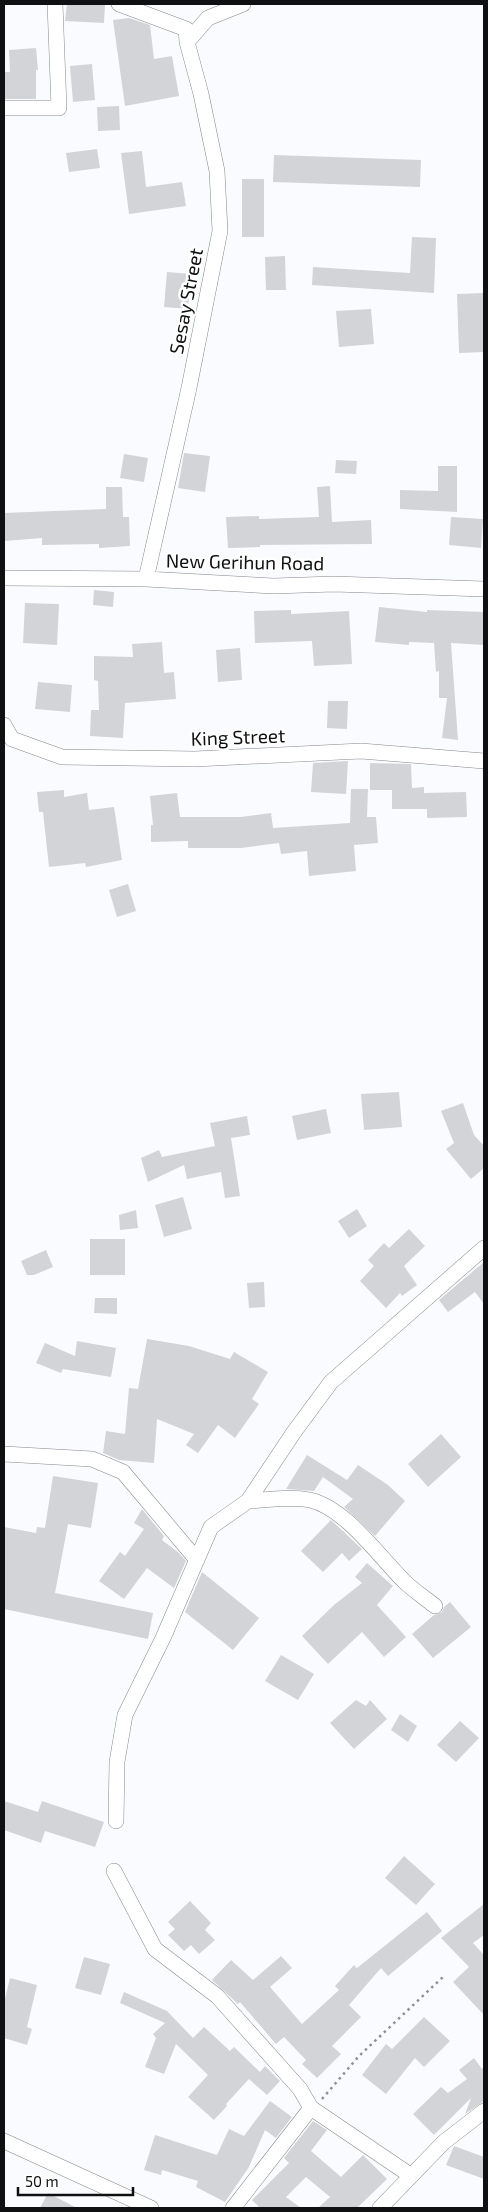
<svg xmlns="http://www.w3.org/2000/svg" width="488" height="2212" font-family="'Exo 2',sans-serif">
  <rect width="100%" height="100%" fill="#fafbff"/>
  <path fill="#d3d4d8" d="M 67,4 L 105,5 L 104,23 L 65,21 Z
    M 129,18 L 150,25 L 154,59 L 172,56 L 179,96 L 125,106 L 113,20 Z
    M 36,48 L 38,70 L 36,70 L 36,99 L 4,99 L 4,72 L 10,72 L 9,50 Z
    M 92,64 L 95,100 L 73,102 L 70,66 Z
    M 119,106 L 120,130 L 98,131 L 97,107 Z
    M 97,149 L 100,168 L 69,172 L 66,153 Z
    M 142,151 L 146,187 L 182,182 L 186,206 L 129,214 L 121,153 Z
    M 274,155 L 421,160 L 420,187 L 273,182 Z
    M 242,179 L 264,179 L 264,237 L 242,237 Z
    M 412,237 L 436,238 L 434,293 L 312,285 L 313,267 L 410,273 Z
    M 285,256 L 286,290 L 266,290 L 265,257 Z
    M 167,272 L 191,274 L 188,309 L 164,307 Z
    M 484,293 L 484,352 L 459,353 L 457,294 Z
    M 371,309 L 374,344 L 339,347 L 336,311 Z
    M 184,453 L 210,456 L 205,492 L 178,488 Z
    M 124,454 L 148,458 L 144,482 L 120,478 Z
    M 336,460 L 357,461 L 356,474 L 335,473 Z
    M 438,466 L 457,466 L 457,512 L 400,509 L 400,490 L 438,491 Z
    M 330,486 L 332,522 L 371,520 L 372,544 L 260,545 L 260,547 L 228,548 L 226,517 L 259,516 L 259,519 L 319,517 L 317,487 Z
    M 106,487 L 122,487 L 123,517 L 129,517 L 130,546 L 99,548 L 99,544 L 42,545 L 42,538 L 5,541 L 4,513 L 106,509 Z
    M 451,517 L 483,519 L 481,548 L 449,545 Z
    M 94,590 L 114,592 L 113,607 L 93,605 Z
    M 25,603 L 59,604 L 57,645 L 23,643 Z
    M 379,607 L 427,612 L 427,610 L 484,612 L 484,645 L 451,643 L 458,740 L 442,738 L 447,698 L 439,698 L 439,671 L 436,672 L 434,643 L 409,642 L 409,645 L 375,642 Z
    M 291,610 L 291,614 L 349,611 L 352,664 L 314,666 L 312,641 L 255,643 L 254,611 Z
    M 162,642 L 164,673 L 174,672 L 176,699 L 125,703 L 123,738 L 90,736 L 91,710 L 99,710 L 98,681 L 94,680 L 94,656 L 133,657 L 132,644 Z
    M 240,648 L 242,680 L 218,682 L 216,650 Z
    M 38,682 L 72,685 L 70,712 L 35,709 Z
    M 328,701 L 348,701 L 347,729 L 327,728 Z
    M 348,761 L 346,794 L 311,792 L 313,763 Z
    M 370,763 L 411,764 L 412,788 L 424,787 L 424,793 L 466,792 L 467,817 L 427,818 L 427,809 L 392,809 L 392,790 L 370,790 Z
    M 351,789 L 368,789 L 367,817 L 376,817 L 378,843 L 354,845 L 356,871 L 309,876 L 307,851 L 281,854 L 279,843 L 241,848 L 188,848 L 188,841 L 151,842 L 151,825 L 153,825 L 150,796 L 177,793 L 180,817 L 241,817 L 271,813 L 273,828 L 350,823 Z
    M 64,790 L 64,797 L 87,793 L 89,810 L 114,807 L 122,860 L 86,867 L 85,863 L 49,867 L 43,812 L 39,812 L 37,792 Z
    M 128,884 L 136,911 L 117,917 L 109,890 Z
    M 399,1092 L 402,1127 L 364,1130 L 361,1094 Z
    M 463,1103 L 474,1135 L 484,1146 L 484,1168 L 471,1179 L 446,1149 L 454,1143 L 441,1111 Z
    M 326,1109 L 331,1133 L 297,1140 L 292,1116 Z
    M 247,1116 L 250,1135 L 231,1138 L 240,1196 L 225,1198 L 221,1172 L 187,1179 L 184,1165 L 148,1182 L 141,1158 L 159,1150 L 162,1157 L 215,1146 L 210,1123 Z
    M 183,1197 L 192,1229 L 164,1237 L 155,1205 Z
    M 357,1209 L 367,1226 L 349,1238 L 338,1221 Z
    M 136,1210 L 138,1228 L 120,1230 L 119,1215 Z
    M 409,1229 L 425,1246 L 404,1266 L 417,1285 L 402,1296 L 400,1293 L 386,1308 L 360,1281 L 374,1266 L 368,1260 L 384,1243 L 389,1248 Z
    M 90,1239 L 125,1239 L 125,1275 L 90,1275 Z
    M 46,1250 L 53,1267 L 34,1275 L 27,1275 L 21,1261 Z
    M 484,1262 L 484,1304 L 475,1292 L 448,1312 L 439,1300 Z
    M 264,1282 L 265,1307 L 249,1308 L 247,1283 Z
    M 95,1298 L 117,1298 L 117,1314 L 94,1313 Z
    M 147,1339 L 189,1346 L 230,1359 L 234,1352 L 268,1372 L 252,1399 L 259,1404 L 235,1438 L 218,1425 L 198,1453 L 186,1445 L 194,1434 L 157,1419 L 154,1463 L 119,1460 L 103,1453 L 106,1431 L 125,1434 L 129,1388 L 138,1389 Z
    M 77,1341 L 116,1348 L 111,1377 L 63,1369 L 61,1373 L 36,1363 L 45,1343 L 75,1356 Z
    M 441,1434 L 461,1457 L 428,1487 L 408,1464 Z
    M 307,1455 L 347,1480 L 358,1465 L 388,1485 L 405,1501 L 375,1536 L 344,1507 L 353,1499 L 323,1477 L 314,1491 L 286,1489 Z
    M 53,1476 L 98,1483 L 91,1528 L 68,1524 L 55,1593 L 153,1613 L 148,1639 L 4,1609 L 4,1527 L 36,1533 L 37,1527 L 45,1528 Z
    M 142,1509 L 164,1536 L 162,1540 L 179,1553 L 186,1561 L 174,1588 L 147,1568 L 124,1599 L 99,1581 L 120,1552 L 125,1556 L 144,1529 L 134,1523 Z
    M 331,1520 L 362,1549 L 349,1561 L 342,1553 L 323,1572 L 301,1551 Z
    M 367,1563 L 393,1586 L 377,1605 L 406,1637 L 384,1657 L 362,1632 L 328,1664 L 302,1636 L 334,1605 L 362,1583 L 355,1577 Z
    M 202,1572 L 259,1618 L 233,1650 L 185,1612 Z
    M 450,1602 L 471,1627 L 433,1658 L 412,1634 L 434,1615 L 442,1612 L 444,1607 Z
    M 281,1655 L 314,1674 L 298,1700 L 265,1681 Z
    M 356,1700 L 366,1706 L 370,1700 L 387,1719 L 354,1749 L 330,1723 Z
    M 400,1714 L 417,1726 L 408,1742 L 391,1730 Z
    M 460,1721 L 479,1738 L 456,1762 L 437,1745 Z
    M 4,1801 L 38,1812 L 42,1801 L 104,1822 L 95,1847 L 45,1831 L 41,1843 L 4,1830 Z
    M 404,1856 L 435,1884 L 416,1905 L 385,1878 Z
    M 190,1901 L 211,1923 L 205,1930 L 215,1940 L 199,1954 L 191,1945 L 184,1951 L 168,1935 L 175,1929 L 168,1922 Z
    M 484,1904 L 484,1935 L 473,1943 L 484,1955 L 484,2015 L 453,1982 L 469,1967 L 441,1938 Z
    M 427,1912 L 442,1931 L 388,1976 L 381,1968 L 349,2005 L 361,2017 L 332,2046 L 341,2054 L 317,2078 L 302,2064 L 306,2060 L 284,2037 L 276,2044 L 240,2002 L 238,2004 L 212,1980 L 231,1960 L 253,1980 L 281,1956 L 292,1968 L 270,1987 L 302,2024 L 339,1990 L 335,1986 L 354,1965 L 357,1968 Z
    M 84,1957 L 110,1964 L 101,1995 L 75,1988 Z
    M 10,1978 L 37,1985 L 27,2027 L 32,2029 L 27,2045 L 4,2038 L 4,2003 Z
    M 124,1992 L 167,2011 L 193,2038 L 204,2027 L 230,2051 L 234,2047 L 260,2072 L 265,2066 L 280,2081 L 267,2095 L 249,2079 L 226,2104 L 227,2106 L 214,2120 L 188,2097 L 208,2075 L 176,2044 L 164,2074 L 145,2067 L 156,2038 L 153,2034 L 165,2023 L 120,2003 Z
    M 424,2017 L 450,2041 L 424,2067 L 415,2058 L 386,2094 L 362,2075 L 386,2044 L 392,2049 Z
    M 474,2058 L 482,2069 L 484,2067 L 484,2101 L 465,2114 L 471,2098 L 434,2135 L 413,2114 L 441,2087 L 448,2093 L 467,2079 L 459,2070 Z
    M 270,2101 L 292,2117 L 276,2138 L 265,2130 L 249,2167 L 225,2202 L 196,2187 L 198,2181 L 162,2170 L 161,2175 L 144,2170 L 155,2135 L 217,2155 L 229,2129 L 244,2136 Z
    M 313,2121 L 327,2130 L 311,2151 L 341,2177 L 363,2155 L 387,2179 L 357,2208 L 318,2208 L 330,2197 L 306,2177 L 286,2197 L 301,2208 L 260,2208 L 252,2200 L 289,2163 L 284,2158 Z
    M 454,2146 L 484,2157 L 484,2179 L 446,2165 Z
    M 48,2193 L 77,2208 L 40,2208 Z"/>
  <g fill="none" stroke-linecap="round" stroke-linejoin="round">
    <g stroke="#86878b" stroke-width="16">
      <path id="minor" d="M 119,4 L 186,29 L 187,42 L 201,94 L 217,171 L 220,231 L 189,388 L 146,579
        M 187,42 L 208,18 L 243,4
        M 4,108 L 59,108 L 55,4
        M 4,578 L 146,579 L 274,586 L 334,584 L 484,589
        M 4,725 L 12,739 L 62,757 L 195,759 L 361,751 L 484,761
        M 4,1454 L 92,1459 L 123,1472 L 197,1560
        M 248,1501 C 268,1500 290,1496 310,1500 C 345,1508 378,1555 402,1579 C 411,1589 424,1597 435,1606
        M 116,1821 L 117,1762 L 125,1715 L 163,1638 L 211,1527 L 248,1501 L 294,1432 L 331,1382 L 484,1248
        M 114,1871 L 155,1949 L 217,1996 L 300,2089 L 311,2108 L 410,2175
        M 4,2141 L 151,2208
        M 233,2208 L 311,2108
        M 380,2208 L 444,2142 L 484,2111"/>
    </g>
    <path stroke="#8f9093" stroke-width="2.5" stroke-dasharray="2.5 4" stroke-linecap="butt" d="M 322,2099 L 359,2056 L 444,1976"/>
    <use href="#minor" stroke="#fff" stroke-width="15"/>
  </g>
  <g text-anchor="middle" stroke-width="5" stroke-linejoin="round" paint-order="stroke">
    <g font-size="19" fill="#0f1011" stroke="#fff">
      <text transform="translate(186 301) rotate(-79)" y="7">Sesay Street</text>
      <text transform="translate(245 562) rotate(1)" y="7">New Gerihun Road</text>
      <text transform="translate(238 737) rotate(-2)" y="7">King Street</text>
    </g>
  </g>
  <rect width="488" height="2212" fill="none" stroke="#0f1011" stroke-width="10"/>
  <path d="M18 2187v8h115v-8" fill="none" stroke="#0f1011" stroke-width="2.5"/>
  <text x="25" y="2187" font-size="15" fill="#0f1011" stroke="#ffffff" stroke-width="4" paint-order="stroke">50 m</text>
</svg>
